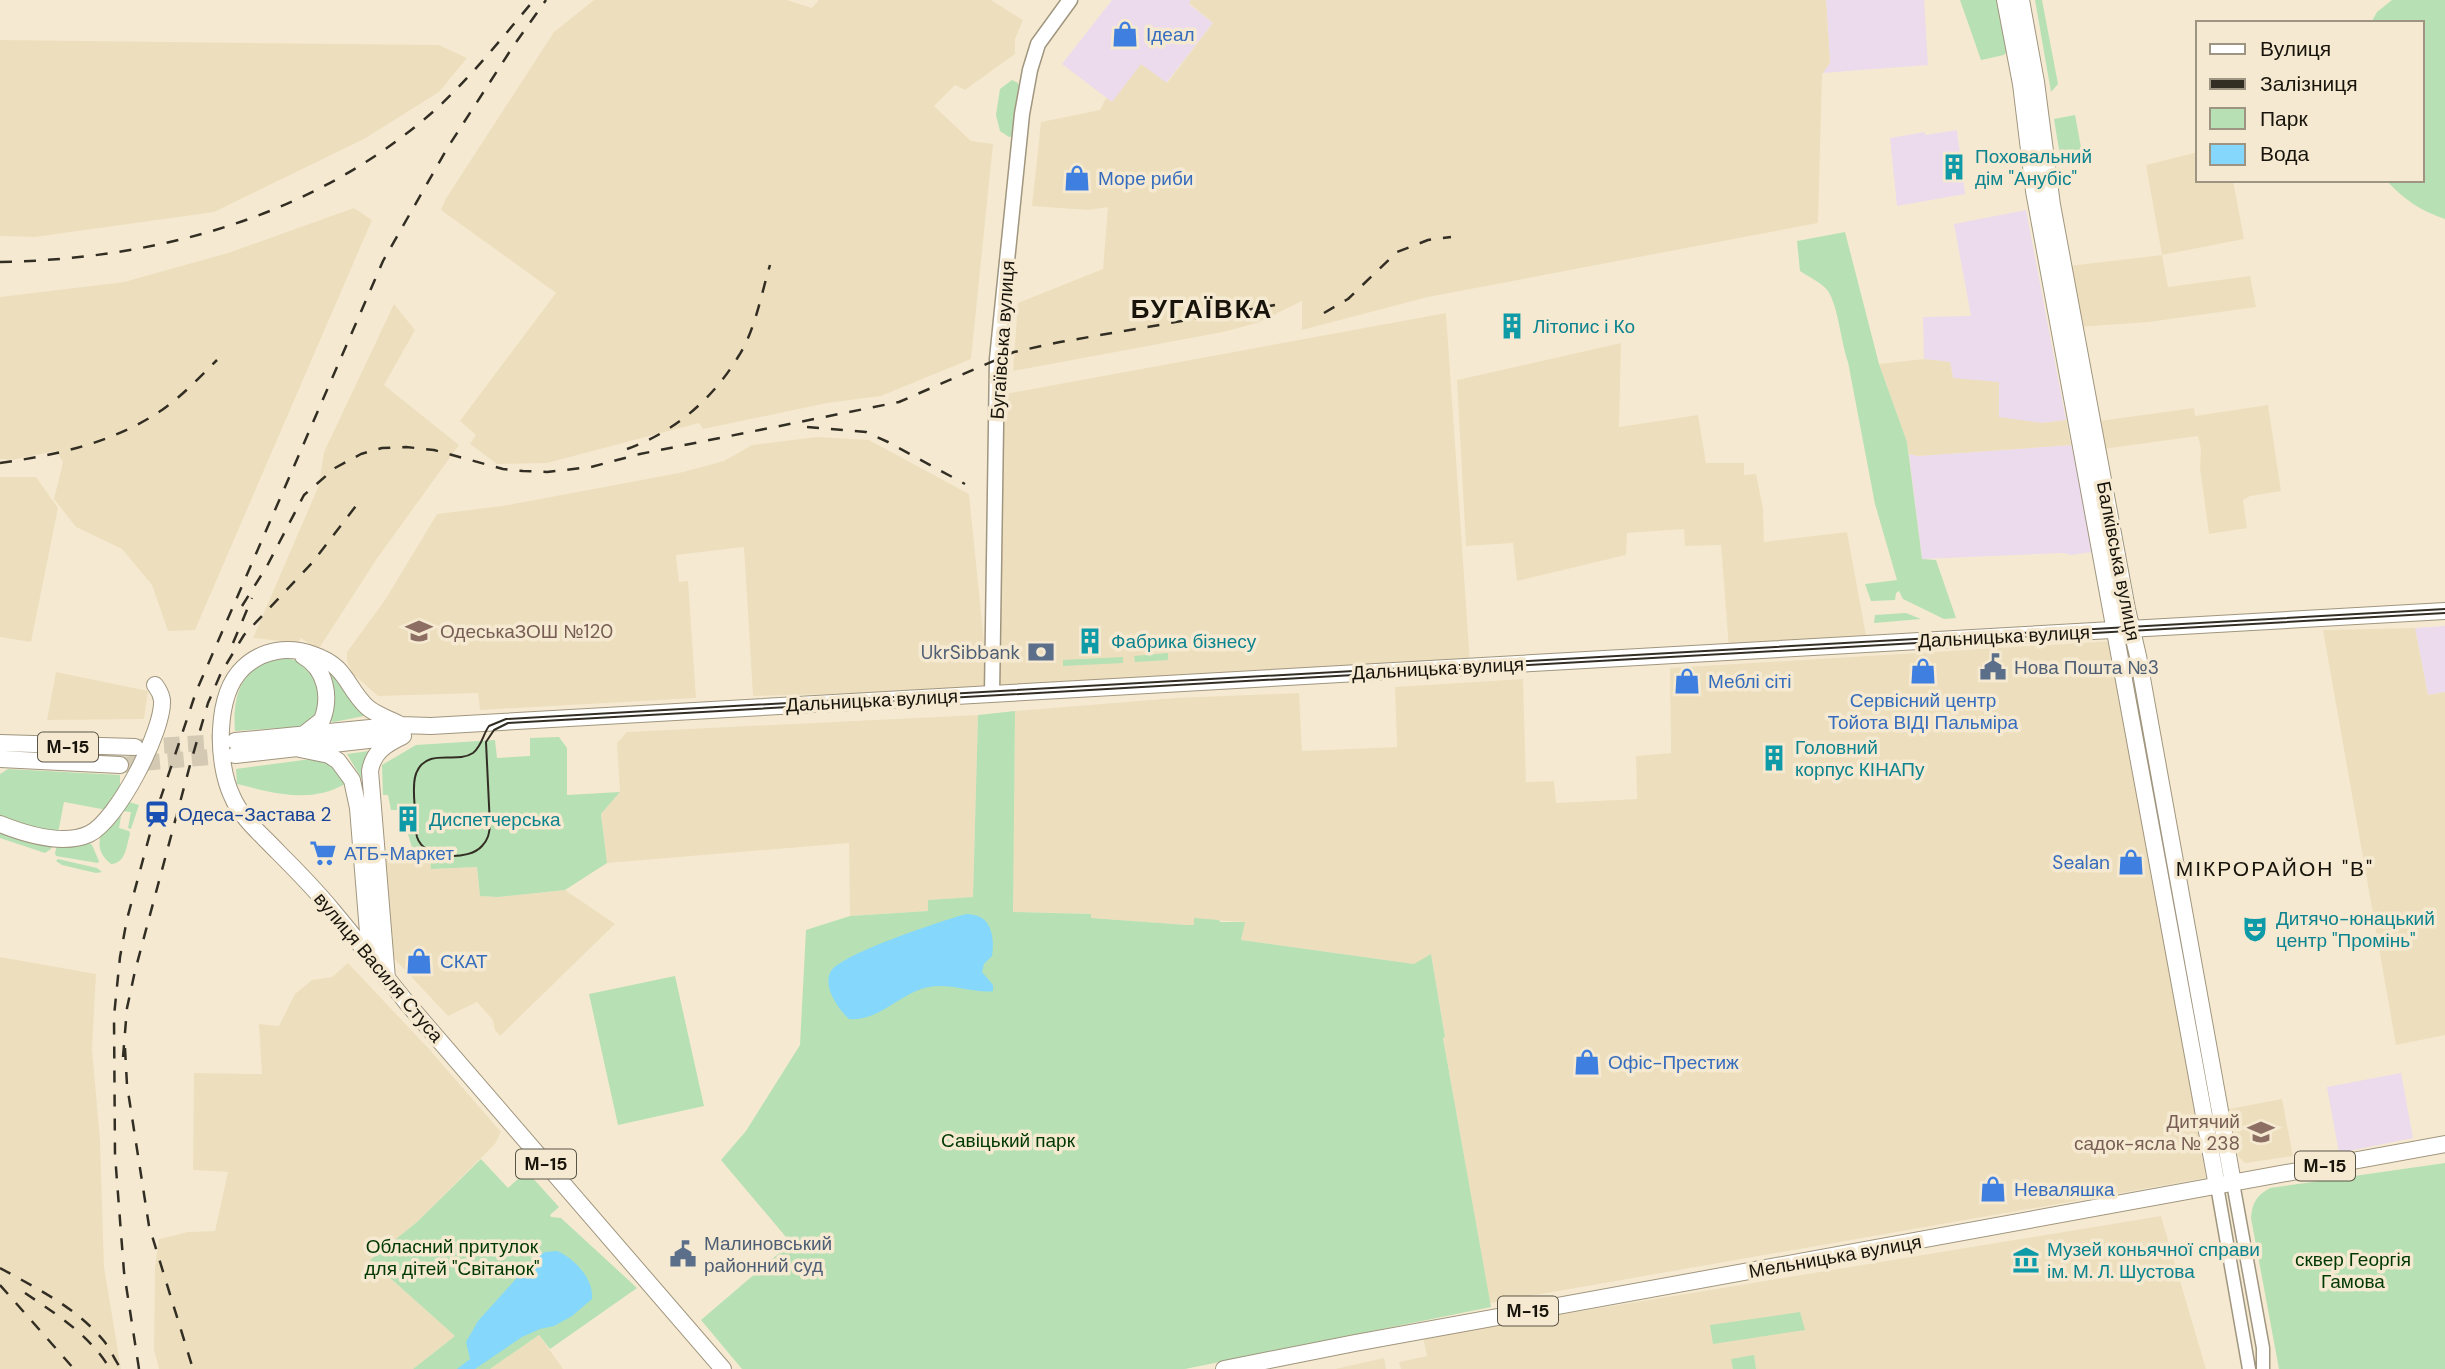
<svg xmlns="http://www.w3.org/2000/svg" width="2445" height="1369" font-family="'DM Sans',sans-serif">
  <rect width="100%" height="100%" fill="#f5ead1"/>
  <path fill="#ebdbed" d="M 1112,0 L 1191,0 L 1189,4 L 1213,23 L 1166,83 L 1112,102 L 1062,64 Z
    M 1826,0 L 1924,0 L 1928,65 L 1822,73 L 1830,63 Z
    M 1957,130 L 1965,194 L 1897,206 L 1890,138 L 1925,132 L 1925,135 Z
    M 2026,210 L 2066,420 L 2042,423 L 1999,418 L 1953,378 L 1950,362 L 1924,359 L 1923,317 L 1971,316 L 1954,224 Z
    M 2071,445 L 2100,551 L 2071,555 L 2064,553 L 1922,559 L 1909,454 L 1918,456 Z
    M 2445,626 L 2445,692 L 2428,695 L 2415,628 Z
    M 2401,1073 L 2413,1138 L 2339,1153 L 2327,1087 Z"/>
  <path fill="#eddfbe" d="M 594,0 L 787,0 L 812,8 L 819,0 L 991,0 L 1023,20 L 1015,39 L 1015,54 L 965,90 L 955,85 L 934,106 L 971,141 L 993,144 L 971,359 L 881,396 L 827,403 L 703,429 L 699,423 L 547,463 L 497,464 L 470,444 L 476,435 L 460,421 L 556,293 L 441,210 L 445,200 L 554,32 Z
    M 1191,0 L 1826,0 L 1830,63 L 1822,74 L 1818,223 L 1428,297 L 1302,330 L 1302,301 L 1257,323 L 1223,332 L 1013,371 L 1018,303 L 1103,269 L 1108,207 L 1089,210 L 1032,206 L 1041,122 L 1100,110 L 1106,98 L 1112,102 L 1141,64 L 1167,83 L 1213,23 L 1189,3 Z
    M 0,40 L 439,45 L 467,58 L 439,92 L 364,139 L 214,212 L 35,237 L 0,236 Z
    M 2198,152 L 2198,180 L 2233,180 L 2244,239 L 2162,255 L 2168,287 L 2250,276 L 2256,307 L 2149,322 L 2079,327 L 2069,266 L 2162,255 L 2146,165 Z
    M 354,208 L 372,220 L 195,630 L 168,631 L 152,585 L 122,549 L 76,527 L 54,499 L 63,462 L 56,451 L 12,460 L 0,459 L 0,297 L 124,282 L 228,253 Z
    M 394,304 L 415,330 L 384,385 L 459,445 L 376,560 L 318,650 L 301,638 L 298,643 L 253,638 L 319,485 L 324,452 Z
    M 1446,313 L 1470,663 L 995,690 L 1005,394 Z
    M 1621,343 L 1619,427 L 1698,415 L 1706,463 L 1744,463 L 1744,475 L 1756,474 L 1763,508 L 1764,542 L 1847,532 L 1867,641 L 1729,649 L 1721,545 L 1685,546 L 1684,529 L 1627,533 L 1626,555 L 1517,581 L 1513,543 L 1466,546 L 1457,380 Z
    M 1924,359 L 1950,362 L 1953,378 L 1999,382 L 1999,417 L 2042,423 L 2066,420 L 2071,445 L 1918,456 L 1909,454 L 1907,442 L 1879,364 Z
    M 2268,405 L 2281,491 L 2250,496 L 2243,500 L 2247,528 L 2209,534 L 2200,468 L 2201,449 L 2198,436 L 2103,449 L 2099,421 L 2194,408 L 2195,416 Z
    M 817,437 L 869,440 L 969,494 L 989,690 L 753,696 L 744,547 L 676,555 L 679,582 L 688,581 L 696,698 L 480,710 L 478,693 L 378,696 L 352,673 L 347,661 L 347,652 L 385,600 L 437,514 L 502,506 L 679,473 L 724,461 L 752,445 Z
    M 0,477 L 36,477 L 58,508 L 31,642 L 0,637 Z
    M 2415,628 L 2428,695 L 2445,692 L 2445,1035 L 2396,1045 L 2323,630 Z
    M 2113,641 L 2206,1178 L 1490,1303 L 1443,1037 L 1445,1036 L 1431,955 L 1414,964 L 1241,940 L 1244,922 L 1194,919 L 1194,925 L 1186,925 L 1091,918 L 1091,914 L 1012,912 L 1015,711 L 1175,698 L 1299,693 L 1302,751 L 1397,747 L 1395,687 L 1523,679 L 1526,782 L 1554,781 L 1556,803 L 1637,799 L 1636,756 L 1671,753 L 1670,668 Z
    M 56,672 L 148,691 L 144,719 L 47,720 Z
    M 978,715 L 973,897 L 928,900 L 928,911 L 850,916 L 849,843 L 607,863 L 601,814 L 620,792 L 617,743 L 627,732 Z
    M 420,850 L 430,856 L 431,869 L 477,867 L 480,896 L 498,897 L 565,890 L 615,924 L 500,1036 L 495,1030 L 493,1020 L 477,1002 L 448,1016 L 389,953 L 383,853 Z
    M 0,957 L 96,974 L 92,1049 L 100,1140 L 104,1267 L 121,1369 L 0,1369 Z
    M 348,963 L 430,1050 L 501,1132 L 495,1144 L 417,1222 L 370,1260 L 455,1336 L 413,1369 L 159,1369 L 154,1350 L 155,1266 L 159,1239 L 188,1232 L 215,1231 L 228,1172 L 193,1170 L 194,1073 L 262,1074 L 259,1024 L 279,1026 L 295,994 L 312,980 L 332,977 Z
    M 2282,1099 L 2293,1156 L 2245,1163 L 2238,1156 L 2229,1109 Z
    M 2161,1216 L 2206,1369 L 1401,1369 L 1399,1362 L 1427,1356 L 1423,1337 Z
    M 539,1335 L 563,1369 L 490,1369 Z
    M 1384,1358 L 1386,1369 L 1335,1369 Z"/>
  <path fill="#b7e0b4" d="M 1960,0 L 1996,0 L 2007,51 L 2004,55 L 1981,60 Z
    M 2035,0 L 2042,0 L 2058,84 L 2051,92 Z
    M 2392,0 L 2445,0 L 2445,219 C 2421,211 2403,199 2386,180 L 2422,180 L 2422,23 L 2371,23 L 2377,12 Z
    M 1012,80 L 1018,83 L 1020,90 L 1013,136 L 1009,137 L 1000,131 L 996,115 L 1000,89 Z
    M 2075,115 L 2083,158 L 2061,162 L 2054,119 Z
    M 1845,232 L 1879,364 L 1907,442 L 1922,559 L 1936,560 L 1956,618 L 1944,619 L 1903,599 L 1899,591 L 1896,593 L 1895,600 L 1871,601 L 1865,584 L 1897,580 L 1875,504 L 1848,362 C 1841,342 1838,306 1828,291 C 1822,283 1809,277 1800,271 L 1797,241 Z
    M 1906,613 L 1921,619 L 1874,623 L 1875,615 Z
    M 1168,653 L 1168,660 L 1135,662 L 1134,656 Z
    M 1123,657 L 1123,663 L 1063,666 L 1063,660 Z
    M 282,658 L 303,661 L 315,669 L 321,707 L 309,726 L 235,731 C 232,695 242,664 282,658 Z
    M 329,669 L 365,714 L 364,716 L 334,722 L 331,721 L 331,684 Z
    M 1015,711 L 1013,912 L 1091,914 L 1091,918 L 1187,925 L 1194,925 L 1194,918 L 1219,920 L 1220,922 L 1245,922 L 1241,940 L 1414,964 L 1431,954 L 1445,1037 L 1443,1038 L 1491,1307 L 1185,1369 L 742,1369 L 701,1320 L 791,1243 L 721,1160 L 746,1131 L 800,1045 L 806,930 L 850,916 L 928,911 L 928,900 L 973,897 L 978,715 Z
    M 559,737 L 567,748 L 567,795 L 620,792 L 601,814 L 607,863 L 565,890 L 498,897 L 480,896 L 477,867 L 431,869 L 430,856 L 420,850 L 413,851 L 405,824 L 404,810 L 391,810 L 388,795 L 383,795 L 382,765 L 416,745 L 495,740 L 497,758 L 530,756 L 530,738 Z
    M 369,751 L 366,779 L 362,779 L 347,754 Z
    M 311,759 C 330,760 336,769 345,784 C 310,804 274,793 237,784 L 236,769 Z
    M 8,769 L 120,775 L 120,791 L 107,810 L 64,802 L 58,833 L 50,832 L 0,818 L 0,774 Z
    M 126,801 L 139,805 L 131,829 L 128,828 L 131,812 L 122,811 L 119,828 L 129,831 L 130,834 C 126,847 126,863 111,864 C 84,843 111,819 126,801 Z
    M 0,829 L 51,846 L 51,849 L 45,853 L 0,838 Z
    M 86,841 L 92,845 L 99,861 L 98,863 L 56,856 L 55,853 L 57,846 Z
    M 58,859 L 97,868 L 102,872 L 96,873 L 62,865 L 56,861 Z
    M 675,976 L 704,1106 L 618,1125 L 589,994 Z
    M 481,1159 L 508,1188 L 530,1168 L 532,1170 L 529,1174 L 559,1207 L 550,1215 L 551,1217 L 561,1218 L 637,1288 L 550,1349 L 539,1335 L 490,1369 L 413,1369 L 455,1336 L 370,1260 L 417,1222 Z
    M 2445,1163 L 2445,1369 L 2279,1369 L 2251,1218 C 2252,1203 2257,1195 2270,1188 Z
    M 1800,1312 L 1805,1330 L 1713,1344 L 1710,1325 Z
    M 1754,1355 L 1756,1369 L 1733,1369 L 1731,1359 Z"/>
  <path fill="#85d8fb" d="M 966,914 C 991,914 995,935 992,956 L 984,964 L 982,972 L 993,985 L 993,991 C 976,994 951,983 929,987 C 901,992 879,1022 849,1019 C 838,1009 822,986 831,971 C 843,953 942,921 966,914 Z
    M 557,1251 C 574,1258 594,1279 592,1299 L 572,1316 L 554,1326 L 540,1329 L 522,1337 L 475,1369 L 457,1369 L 470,1359 L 466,1342 L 478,1321 L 533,1260 L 545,1252 Z"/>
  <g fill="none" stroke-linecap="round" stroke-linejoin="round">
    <path stroke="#d4cab3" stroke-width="16" stroke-dasharray="16 8" stroke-linecap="butt" d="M 140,747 L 233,741
      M 120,765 L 233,755"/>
    <g stroke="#a0957e" stroke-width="15">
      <path id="tertiary" d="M 2233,1183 L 2263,1348 L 2263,1369
        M 2217,1186 L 2249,1369"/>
    </g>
    <g stroke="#a0957e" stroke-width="17">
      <path id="secondary" d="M 992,694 L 997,359 L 1022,114 L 1030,70 L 1038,44 L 1070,0"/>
    </g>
    <g stroke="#a0957e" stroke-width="18">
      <path id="primary" d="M 2005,0 L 2021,84 L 2034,191 L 2217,1186
        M 2021,0 L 2036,82 L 2052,205 L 2127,609 L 2138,656 L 2233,1183
        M 303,656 C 326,669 331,697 322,720 L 304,734
        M 401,725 C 390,719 376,715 367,707 C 346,687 347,666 314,655 C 289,646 263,649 243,668 C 215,695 216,762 232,796 C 241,818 261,834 277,851 C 296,870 315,889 332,910 C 358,941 382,972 407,1003 C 512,1125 617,1247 723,1369
        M 235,741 L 401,725 L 431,726 L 2445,611
        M 0,743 L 135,747
        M 300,749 L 329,755 L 338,761 L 352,780 L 358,808 L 370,957
        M 235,755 L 395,737
        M 0,759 L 120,765
        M 0,824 C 25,834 63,846 89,834 C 117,821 164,730 162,700 C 161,694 159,690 155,685
        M 387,979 L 370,771 C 373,752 386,744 403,736
        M 1224,1369 L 1355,1343 L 2445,1144"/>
    </g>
    <use href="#tertiary" stroke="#fff" stroke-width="12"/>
    <use href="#secondary" stroke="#fff" stroke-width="14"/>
    <use href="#primary" stroke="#fff" stroke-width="16"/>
    <path stroke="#332e24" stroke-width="2" d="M 2445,609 L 506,719 L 489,726 C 483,734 482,746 473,753 C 461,761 444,755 431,759 C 409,766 414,793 415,811 C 416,819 415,829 417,837 C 424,860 469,861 482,846 C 488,840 489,834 490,826 L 486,742 L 494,730 L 508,723 L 2445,613"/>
    <path stroke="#332e24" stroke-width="2.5" stroke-dasharray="12 12" stroke-linecap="butt" d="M 0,262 C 158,259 313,217 434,111 C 471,77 502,38 534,0
      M 1324,313 L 1348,299 L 1397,252 L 1428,240 L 1451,237
      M 807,427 L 866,432 L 888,442 L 965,484
      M 627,449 C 674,432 712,400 738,357 C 755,331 761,295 770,265
      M 0,463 C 57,455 113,443 162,410 C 182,396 200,377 217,360
      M 242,606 L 267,566 L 304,495 L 335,468 L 361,454 L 382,448 L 406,447 L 434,450 L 503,469 L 523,471 L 547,472 L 591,467 L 640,454 L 899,402 L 1014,352 L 1060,342 L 1275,305
      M 233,643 L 252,598
      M 125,1048 L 127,1085 L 149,1226 L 193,1369
      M 123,1057 L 127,1008 L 135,971 L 190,765 L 208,703 L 221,673 L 244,635 L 312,563 L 362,498
      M 0,1268 C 36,1288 77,1308 104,1341 C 110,1349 115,1360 121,1369
      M 0,1285 L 74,1369
      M 25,1293 C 56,1314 90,1335 110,1369
      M 139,1369 L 124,1272 L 115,1155 L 114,1016 L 120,957 L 127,919 L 155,815 L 196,692 L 383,261 L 448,147 L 512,48 L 546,0"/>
  </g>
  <defs>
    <g id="shop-bare" transform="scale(2.1)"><path d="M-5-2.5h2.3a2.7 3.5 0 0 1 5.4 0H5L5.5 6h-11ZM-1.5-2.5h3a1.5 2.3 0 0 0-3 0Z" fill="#3f7fe0" stroke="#f5ead1" stroke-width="2.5" paint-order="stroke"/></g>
    <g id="building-bare" transform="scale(2.1)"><path d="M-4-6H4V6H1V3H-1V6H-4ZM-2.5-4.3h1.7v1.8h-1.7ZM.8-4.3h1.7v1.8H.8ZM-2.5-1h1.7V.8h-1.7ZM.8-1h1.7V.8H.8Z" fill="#0f9aa8" stroke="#f5ead1" stroke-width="2.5" paint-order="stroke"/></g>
    <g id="school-bare" transform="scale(2.1)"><path d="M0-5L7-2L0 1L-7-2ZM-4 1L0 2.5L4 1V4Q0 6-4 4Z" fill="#8d6e63" stroke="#f5ead1" stroke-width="2.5" paint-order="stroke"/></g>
    <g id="bank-bare" transform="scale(2.1)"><path d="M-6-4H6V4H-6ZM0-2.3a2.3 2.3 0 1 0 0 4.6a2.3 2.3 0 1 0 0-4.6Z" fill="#5c6f8a" stroke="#f5ead1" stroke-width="2.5" paint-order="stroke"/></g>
    <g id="civic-bare" transform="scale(2.1)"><path d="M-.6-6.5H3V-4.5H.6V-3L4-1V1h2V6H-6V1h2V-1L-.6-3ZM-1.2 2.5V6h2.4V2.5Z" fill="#5c6f8a" stroke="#f5ead1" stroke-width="2.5" paint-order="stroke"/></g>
    <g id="station-bare" transform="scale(2.1)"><path d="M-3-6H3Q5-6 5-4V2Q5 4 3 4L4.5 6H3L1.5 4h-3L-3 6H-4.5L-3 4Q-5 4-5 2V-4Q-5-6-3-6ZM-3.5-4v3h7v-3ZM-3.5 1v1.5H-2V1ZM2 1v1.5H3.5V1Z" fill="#1a4fb4" stroke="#f5ead1" stroke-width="2.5" paint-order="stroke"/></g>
    <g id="supermarket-bare" transform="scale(2.1)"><path d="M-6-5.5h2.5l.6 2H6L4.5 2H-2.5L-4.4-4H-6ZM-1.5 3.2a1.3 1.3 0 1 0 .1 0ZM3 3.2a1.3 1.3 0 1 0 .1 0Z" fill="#3f7fe0" stroke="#f5ead1" stroke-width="2.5" paint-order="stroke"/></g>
    <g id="theatre-bare" transform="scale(2.1)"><path d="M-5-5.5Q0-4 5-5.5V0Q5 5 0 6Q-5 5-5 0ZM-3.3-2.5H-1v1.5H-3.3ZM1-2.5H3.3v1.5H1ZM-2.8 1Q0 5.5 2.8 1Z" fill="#0f9aa8" stroke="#f5ead1" stroke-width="2.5" paint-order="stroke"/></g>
    <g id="museum-bare" transform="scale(2.1)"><path d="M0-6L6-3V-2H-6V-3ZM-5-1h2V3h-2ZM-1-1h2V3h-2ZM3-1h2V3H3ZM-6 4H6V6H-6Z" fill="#0f9aa8" stroke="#f5ead1" stroke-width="2.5" paint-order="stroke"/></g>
  </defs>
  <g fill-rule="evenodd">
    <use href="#shop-bare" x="1125" y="34"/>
    <use href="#building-bare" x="1954" y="167"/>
    <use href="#shop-bare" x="1077" y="178"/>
    <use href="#building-bare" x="1512" y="326"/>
    <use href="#school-bare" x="419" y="631"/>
    <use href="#building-bare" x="1090" y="641"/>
    <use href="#bank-bare" x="1041" y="652"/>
    <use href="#civic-bare" x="1993" y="667"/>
    <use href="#shop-bare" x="1923" y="671"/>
    <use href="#shop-bare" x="1687" y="681"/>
    <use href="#building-bare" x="1774" y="758"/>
    <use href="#station-bare" x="157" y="814"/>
    <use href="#building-bare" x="408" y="819"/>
    <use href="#supermarket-bare" x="323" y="853"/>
    <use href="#shop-bare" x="2131" y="862"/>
    <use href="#theatre-bare" x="2255" y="929"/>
    <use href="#shop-bare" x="419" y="961"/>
    <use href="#shop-bare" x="1587" y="1062"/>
    <use href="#school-bare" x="2261" y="1132"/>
    <use href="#shop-bare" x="1993" y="1189"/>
    <use href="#civic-bare" x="683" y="1254"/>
    <use href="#museum-bare" x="2026" y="1260"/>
  </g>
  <g text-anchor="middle" stroke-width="7" stroke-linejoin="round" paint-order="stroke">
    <g fill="#f5ead1" stroke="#5a5447" stroke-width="2">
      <rect x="38" y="732.5" width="60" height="29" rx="5"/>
      <rect x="516" y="1149.5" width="60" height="29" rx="5"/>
      <rect x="2295" y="1151.5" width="60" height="29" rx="5"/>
      <rect x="1498" y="1296.5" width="60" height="29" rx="5"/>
    </g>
    <g font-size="18" font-weight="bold" fill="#18140c">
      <text x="68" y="753">М-15</text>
      <text x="546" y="1170">М-15</text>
      <text x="2325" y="1172">М-15</text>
      <text x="1528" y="1317">М-15</text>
    </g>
    <g font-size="19" fill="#366cbe" stroke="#f5ead1" text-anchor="start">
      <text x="1146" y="41">Ідеал</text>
      <text x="1098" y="185">Море риби</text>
      <text x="1708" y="688">Меблі сіті</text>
      <text x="1923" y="707" text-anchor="middle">Сервісний центр<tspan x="1923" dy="22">Тойота ВІДІ Пальміра</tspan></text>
      <text x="344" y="860">АТБ-Маркет</text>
      <text x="2110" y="869" text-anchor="end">Sealan</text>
      <text x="440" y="968">СКАТ</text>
      <text x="1608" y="1069">Офіс-Престиж</text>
      <text x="2014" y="1196">Неваляшка</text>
    </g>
    <g font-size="19" fill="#0d838f" stroke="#f5ead1" text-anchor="start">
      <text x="1975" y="163">Поховальний<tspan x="1975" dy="22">дім "Анубіс"</tspan></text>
      <text x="1533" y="333">Літопис і Ко</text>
      <text x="1111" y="648">Фабрика бізнесу</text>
      <text x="1795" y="754">Головний<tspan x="1795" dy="22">корпус КІНАПу</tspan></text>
      <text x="429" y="826">Диспетчерська</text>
      <text x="2276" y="925">Дитячо-юнацький<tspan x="2276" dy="22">центр "Промінь"</tspan></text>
      <text x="2047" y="1256">Музей коньячної справи<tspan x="2047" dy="22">ім. М. Л. Шустова</tspan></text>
    </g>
    <g font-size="19" fill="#18140c" stroke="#f5ead1">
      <text transform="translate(1002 340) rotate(-86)" y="7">Бугаївська вулиця</text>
      <text transform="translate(2119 561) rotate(79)" y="7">Балківська вулиця</text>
      <text transform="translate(2004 636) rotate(-3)" y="7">Дальницька вулиця</text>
      <text transform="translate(1438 668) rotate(-3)" y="7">Дальницька вулиця</text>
      <text transform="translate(872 700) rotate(-3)" y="7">Дальницька вулиця</text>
      <text transform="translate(379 967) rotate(50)" y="7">вулиця Василя Стуса</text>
      <text transform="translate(1835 1256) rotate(-10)" y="7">Мельницька вулиця</text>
    </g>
    <g font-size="19" fill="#785e54" stroke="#f5ead1" text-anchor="start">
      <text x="440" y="638">ОдеськаЗОШ №120</text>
      <text x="2240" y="1128" text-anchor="end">Дитячий<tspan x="2240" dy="22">садок-ясла № 238</tspan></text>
    </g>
    <g font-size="19" fill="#4e5e75" stroke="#f5ead1" text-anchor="start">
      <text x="1020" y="659" text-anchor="end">UkrSibbank</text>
      <text x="2014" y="674">Нова Пошта №3</text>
      <text x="704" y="1250">Малиновський<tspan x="704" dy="22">районний суд</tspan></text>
    </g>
    <g font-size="19" fill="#164399" stroke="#f5ead1" text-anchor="start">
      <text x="178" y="821">Одеса-Застава 2</text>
    </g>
    <g font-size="19" fill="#003802" stroke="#f5ead1">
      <text x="1008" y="1147">Савіцький парк</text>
      <text x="452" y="1253">Обласний притулок<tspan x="452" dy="22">для дітей "Світанок"</tspan></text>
      <text x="2353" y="1266">сквер Георгія<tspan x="2353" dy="22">Гамова</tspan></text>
    </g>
    <g font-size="21" letter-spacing="2" fill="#18140c" stroke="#f5ead1">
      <text x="2275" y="876">МІКРОРАЙОН "В"</text>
    </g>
    <g font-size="26" font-weight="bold" letter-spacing="2" fill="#18140c" stroke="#f5ead1">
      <text x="1202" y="318">БУГАЇВКА</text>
    </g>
  </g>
  <rect x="2196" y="21" width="228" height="161" fill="#f5ead1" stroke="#9d9482" stroke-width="2"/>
  <rect x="2210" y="44" width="35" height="10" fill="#ffffff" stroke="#9d9482" stroke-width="2"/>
  <text x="2260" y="56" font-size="21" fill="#18140c">Вулиця</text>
  <rect x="2210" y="79" width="35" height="10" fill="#332e24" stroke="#9d9482" stroke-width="2"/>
  <text x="2260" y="91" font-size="21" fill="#18140c">Залізниця</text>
  <rect x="2210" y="108" width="35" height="21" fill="#b7e0b4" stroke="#9d9482" stroke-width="2"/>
  <text x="2260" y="126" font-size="21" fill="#18140c">Парк</text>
  <rect x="2210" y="144" width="35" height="21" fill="#85d8fb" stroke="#9d9482" stroke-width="2"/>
  <text x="2260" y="161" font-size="21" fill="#18140c">Вода</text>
</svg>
